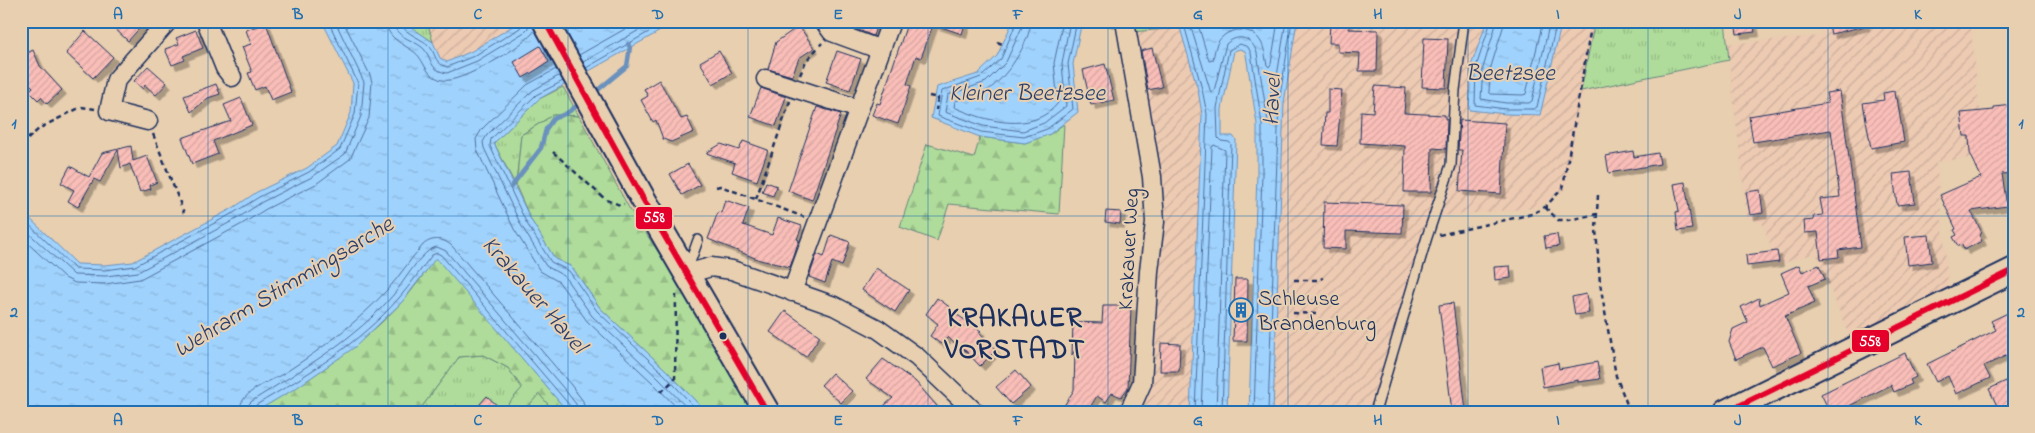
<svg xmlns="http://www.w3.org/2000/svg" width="2035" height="433" font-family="'Indie Flower',sans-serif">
  <defs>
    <pattern id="industrial-furrows" width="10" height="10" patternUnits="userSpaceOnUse" patternTransform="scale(1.25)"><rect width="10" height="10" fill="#edcab2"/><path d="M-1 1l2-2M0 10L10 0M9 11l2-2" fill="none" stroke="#cbae9c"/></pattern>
    <pattern id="grass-tufts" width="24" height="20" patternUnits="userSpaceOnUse" patternTransform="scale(1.25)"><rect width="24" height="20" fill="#afdc9a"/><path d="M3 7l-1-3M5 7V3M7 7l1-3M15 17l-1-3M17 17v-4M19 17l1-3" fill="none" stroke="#96bd87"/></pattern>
    <pattern id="forest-firs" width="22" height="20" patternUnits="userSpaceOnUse" patternTransform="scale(1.25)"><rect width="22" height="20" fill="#afdc9a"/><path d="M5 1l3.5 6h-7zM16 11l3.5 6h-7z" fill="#96bd87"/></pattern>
    <pattern id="water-ripples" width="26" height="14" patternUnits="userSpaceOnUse" patternTransform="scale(1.25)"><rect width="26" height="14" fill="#9fd2fd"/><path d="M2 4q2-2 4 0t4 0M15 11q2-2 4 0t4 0" fill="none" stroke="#88b5db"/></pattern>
    <pattern id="building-hatch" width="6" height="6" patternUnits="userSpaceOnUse" patternTransform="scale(1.25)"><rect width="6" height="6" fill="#fabeb8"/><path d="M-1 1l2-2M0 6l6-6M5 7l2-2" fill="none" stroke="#d6a4a1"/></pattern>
    <filter id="shadow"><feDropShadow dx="4.5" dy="4.5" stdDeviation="0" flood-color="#0004"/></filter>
  </defs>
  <rect width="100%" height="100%" fill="#e8cfb0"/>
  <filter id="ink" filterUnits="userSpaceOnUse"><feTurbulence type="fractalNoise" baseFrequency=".02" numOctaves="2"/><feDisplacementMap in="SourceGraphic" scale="10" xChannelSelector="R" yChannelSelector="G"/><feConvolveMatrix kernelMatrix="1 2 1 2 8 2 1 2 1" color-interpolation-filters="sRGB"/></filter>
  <g filter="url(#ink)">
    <path fill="url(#industrial-furrows)" d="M 427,21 L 521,21 L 472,51 L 447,62 L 440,58 L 433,42 Z
      M 1297,21 L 1487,21 L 1471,66 L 1469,110 L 1506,114 L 1540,115 L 1562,21 L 1595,21 L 1565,189 L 1536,208 L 1428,217 L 1369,412 L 1273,412 L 1284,103 Z
      M 1819,21 L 1970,21 L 1985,156 L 1936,162 L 1949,290 L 1849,336 L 1816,253 L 1777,265 L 1763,224 L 1747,217 L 1727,44 L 1822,36 Z
      M 1180,28 L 1198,90 L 1202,114 L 1190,412 L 1132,412 L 1159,206 L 1130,32 Z"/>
    <path fill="url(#grass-tufts)" stroke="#65867c" d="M 402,21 L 427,21 L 433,42 Z
      M 1091,21 L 1178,21 L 1180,28 L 1130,32 Z
      M 1595,21 L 1725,21 L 1729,60 L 1581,91 Z
      M 563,87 L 579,116 L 553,115 L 521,135 L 516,186 L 494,143 L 539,99 Z
      M 483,355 L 508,368 L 523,388 L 501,412 L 418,412 L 459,357 Z
      M 539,393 L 555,412 L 523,412 Z"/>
    <path fill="url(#forest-firs)" stroke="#65867c" d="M 553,115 L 579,116 L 629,208 L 689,298 L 755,412 L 706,412 L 667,371 L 600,308 L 572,267 L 555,259 L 531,220 L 516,186 L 521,135 Z
      M 1064,124 L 1059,214 L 949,204 L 937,241 L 900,227 L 927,144 L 974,158 L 980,137 L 1025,143 L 1050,134 Z
      M 436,257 L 568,412 L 555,412 L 539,394 L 523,412 L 501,412 L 522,388 L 508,368 L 483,355 L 459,357 L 418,412 L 255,412 C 308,381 359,348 401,303 C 414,289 425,272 436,257 Z"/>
    <path fill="url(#water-ripples)" stroke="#6a91bd" d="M 322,21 L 402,21 L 433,42 L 440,58 L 447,62 L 472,51 L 521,21 L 678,21 L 539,99 L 494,143 L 531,220 L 555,259 L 572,267 L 600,308 L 667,371 L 706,412 L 568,412 L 436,258 L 402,302 L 355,347 L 296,388 L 255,412 L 21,412 L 21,210 L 77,264 L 105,265 L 133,262 L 233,208 L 257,192 L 307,168 L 337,146 L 351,113 L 353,83 Z
      M 1013,21 L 1082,21 L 1073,64 L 1078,112 L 1050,134 L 1025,143 L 980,137 L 931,118 L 937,87 L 978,74 L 997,56 Z
      M 1178,21 L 1297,21 L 1284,103 L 1273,412 L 1249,412 L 1257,174 L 1257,124 L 1246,55 L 1245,51 L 1240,49 L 1234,51 L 1222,109 L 1222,136 L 1233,136 L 1236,140 L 1227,412 L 1190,412 L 1202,114 L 1198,90 Z
      M 1487,21 L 1562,21 L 1540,115 L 1506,114 L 1469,110 L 1471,66 Z"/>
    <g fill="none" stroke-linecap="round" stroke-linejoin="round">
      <path stroke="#50709e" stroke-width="1" d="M 386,21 C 386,37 401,43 413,51 C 426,60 423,75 442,80 C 458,85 527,45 535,30
        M 393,21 C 394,38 414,39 424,49 C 433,60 429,70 447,73 L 477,61 L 523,33 L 528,28 L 529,21
        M 400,21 C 401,32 419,37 427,44 C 437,52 432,62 447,67 L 474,56 L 520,28 L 523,21
        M 1017,21 L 1001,59 L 981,77 L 942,91 L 938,116 L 981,132 L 1024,137 L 1047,129 L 1073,109 L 1068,64 L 1077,21
        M 1023,21 L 1022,27 L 1006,62 L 986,82 L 948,95 L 945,112 L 983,126 L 1023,131 L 1044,123 L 1066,106 L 1062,64 L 1070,21
        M 1031,21 C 1030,43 1006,78 988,90 C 979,96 965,98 955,101 L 954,107 C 985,121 1033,135 1058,103 L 1054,63 L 1063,21
        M 1183,21 L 1202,89 L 1207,114 L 1195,412
        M 1189,21 L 1211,93 L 1214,91 L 1226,44 C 1238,33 1252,37 1257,53 L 1268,122 L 1270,124 L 1272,122 L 1273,101 L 1286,21
        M 1197,21 L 1209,61 L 1213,60 C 1214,54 1215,47 1218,42 C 1228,26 1252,26 1261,42 C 1265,49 1265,57 1267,65 L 1269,67 L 1271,64 L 1278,21
        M 1491,21 L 1476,67 L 1475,105 L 1506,109 L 1534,109 L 1537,107 L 1557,21
        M 1497,21 L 1483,68 L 1481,99 L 1506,103 L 1529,103 L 1532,101 L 1550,21
        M 1505,21 L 1490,70 L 1489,92 L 1491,94 L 1523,95 L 1526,94 L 1543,21
        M 579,55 L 639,21
        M 583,62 L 655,21
        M 586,68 L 668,21
        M 556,69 L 527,85 L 482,129 L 476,139 L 477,150 L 514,229 L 540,271 L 559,282 L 587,321 L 654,384 L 681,412
        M 560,75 L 532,91 L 487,135 L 483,142 L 484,148 L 521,225 L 546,266 L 564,276 L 592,316 L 659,379 L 691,412
        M 563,81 L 536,95 L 491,139 L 490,146 L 526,222 L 551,262 L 569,271 L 597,311 L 664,374 L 699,412
        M 21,217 L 75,269 L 105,270 L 135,266 L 235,212 L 259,197 L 309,172 L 340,149 L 355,114 L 358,83 L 328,21
        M 21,226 L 74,275 L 106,276 L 138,272 L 238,218 L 262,202 L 312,177 L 345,154 L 361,116 L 364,82 L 335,21
        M 21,237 L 65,278 L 75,283 L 105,284 L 140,279 L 242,224 L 266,209 L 316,184 L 350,159 L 369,118 L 372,82 L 370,75 L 343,21
        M 239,412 C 240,390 271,382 286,372 C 323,348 358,322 387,290 C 400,276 410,259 423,245 C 432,237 443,238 452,246 L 571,385 L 583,401 L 585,412
        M 247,412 L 248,405 L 252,401 C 302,369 355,340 394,294 C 404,282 422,249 437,247 L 446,251 L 565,390 L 576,404 L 578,412
        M 253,412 L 256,405 C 307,375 360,343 399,298 C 411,284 421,269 432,255 L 437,253 L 441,255 L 560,394 L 571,407 L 572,412
        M 1201,412 L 1212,147 L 1214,145 L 1225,150 L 1216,412
        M 1222,412 L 1231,144 L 1229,142 L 1221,141 L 1218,138 L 1217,108 L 1229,50 L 1240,44 L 1248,47 L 1251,53 L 1262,124 L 1262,174 L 1254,412
        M 1268,412 L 1279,102 L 1292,21"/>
      <path stroke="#6a91bd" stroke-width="4.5" d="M 593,94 L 627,66 L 630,47 L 628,44
        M 511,187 L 541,148 L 546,129 L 553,119 L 567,113 L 582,102"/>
    </g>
    <path fill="url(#building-hatch)" stroke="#1b2f5e" filter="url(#shadow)" d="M 107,21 L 146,21 L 128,41 Z
      M 837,21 L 878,21 L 873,36 Z
      M 908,21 L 923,21 L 933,25 L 921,58 L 916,56 L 907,84 L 911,86 L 898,124 L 872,115 L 877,103 L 880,104 Z
      M 930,21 L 966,21 L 962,34 L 929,23 Z
      M 1735,21 L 1753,21 L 1755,32 L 1737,34 Z
      M 1828,21 L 1865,21 L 1865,26 L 1831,34 Z
      M 1330,22 L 1349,23 L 1349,29 L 1378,30 L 1377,71 L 1359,71 L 1360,53 L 1338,52 L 1338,43 L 1329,43 Z
      M 266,23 L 291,92 L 271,100 L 265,86 L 255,90 L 248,73 L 252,72 L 242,47 L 251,44 L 246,30 Z
      M 799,26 L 814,48 L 799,58 L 792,76 L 768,69 L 776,42 Z
      M 196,30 L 203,48 L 183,56 L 185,60 L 172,65 L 165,49 L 179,44 L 176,38 Z
      M 85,31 L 113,57 L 93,78 L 66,53 Z
      M 1424,38 L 1448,39 L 1446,88 L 1422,87 Z
      M 540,46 L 549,62 L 523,78 L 514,62 Z
      M 1152,48 L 1162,87 L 1148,90 L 1141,51 Z
      M 33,50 L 40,66 L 62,90 L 47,104 L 41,97 L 38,100 L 29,91 L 33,87 L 21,76 L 21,56 Z
      M 719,51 L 732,73 L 713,84 L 700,62 Z
      M 837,51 L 861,59 L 850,90 L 826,82 Z
      M 1105,64 L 1114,100 L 1091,105 L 1083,70 Z
      M 148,66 L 167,83 L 156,95 L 145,85 L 143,89 L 134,81 Z
      M 659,80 L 681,119 L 687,117 L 694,132 L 671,142 L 663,139 L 656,120 L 653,122 L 641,100 L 648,96 L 644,89 Z
      M 216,84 L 220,94 L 208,98 L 191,112 L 184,96 Z
      M 1375,86 L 1406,88 L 1404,113 L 1445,115 L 1445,119 L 1447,119 L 1446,149 L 1432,148 L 1431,192 L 1404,192 L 1405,146 L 1360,143 L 1361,111 L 1373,112 Z
      M 761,88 L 786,97 L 776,126 L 750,117 Z
      M 1328,89 L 1342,90 L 1337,146 L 1323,145 L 1325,113 L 1328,113 Z
      M 1840,91 L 1861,247 L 1838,250 L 1839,257 L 1821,259 L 1818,232 L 1805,233 L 1804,221 L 1814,220 L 1813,216 L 1823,215 L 1820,199 L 1840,197 L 1831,130 L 1753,142 L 1749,116 L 1828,103 L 1826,93 Z
      M 1894,91 L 1895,99 L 1897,98 L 1904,142 L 1871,148 L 1863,103 L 1884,100 L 1883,93 Z
      M 241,98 L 252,125 L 213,141 L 218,154 L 192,164 L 182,138 L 231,121 L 224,105 Z
      M 2014,105 L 2014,173 L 2002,174 L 2007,206 L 1971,211 L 1982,233 L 1979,235 L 1982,241 L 1964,250 L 1962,245 L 1958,246 L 1953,237 L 1957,235 L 1954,230 L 1956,229 L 1940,195 L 1981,177 L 1970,153 L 1969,136 L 1964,136 L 1961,113 L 1994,110 L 1994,107 Z
      M 817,107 L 841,114 L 812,200 L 788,191 Z
      M 1460,120 L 1505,123 L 1501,194 L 1459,191 L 1462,150 L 1458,150 Z
      M 743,141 L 768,150 L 757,181 L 732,172 L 735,163 L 706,153 L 721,144 L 739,150 Z
      M 131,146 L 133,161 L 147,156 L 157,182 L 150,185 L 151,189 L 140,192 L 130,164 L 121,168 L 118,150 L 100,182 L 94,179 L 78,207 L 68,201 L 74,190 L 61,183 L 70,166 L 89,177 L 102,153 Z
      M 1633,151 L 1634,157 L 1658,153 L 1660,164 L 1609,173 L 1606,156 Z
      M 688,164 L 700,185 L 682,195 L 670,174 Z
      M 1911,172 L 1915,203 L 1897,205 L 1893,174 Z
      M 766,182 L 777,186 L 773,196 L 762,192 Z
      M 1685,182 L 1692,229 L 1678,231 L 1676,212 L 1679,211 L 1674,184 Z
      M 1760,190 L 1763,213 L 1750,215 L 1746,192 Z
      M 725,200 L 749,208 L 743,225 L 772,235 L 778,218 L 802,226 L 797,239 L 799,240 L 790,267 L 760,260 L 708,239 L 718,212 L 721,213 Z
      M 1324,202 L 1403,205 L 1402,233 L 1346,231 L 1346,249 L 1323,248 Z
      M 1106,211 L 1121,212 L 1120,224 L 1105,222 Z
      M 1557,234 L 1559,246 L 1546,248 L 1544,236 Z
      M 831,235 L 850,242 L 842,266 L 832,262 L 825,283 L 809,277 L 817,254 L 824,257 Z
      M 1929,235 L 1932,262 L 1908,265 L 1905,237 Z
      M 1777,251 L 1779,262 L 1747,266 L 1746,255 Z
      M 1799,265 L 1802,272 L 1819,265 L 1825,279 L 1808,286 L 1815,303 L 1785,316 L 1801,353 L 1772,366 L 1763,347 L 1736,359 L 1729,342 L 1733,329 L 1748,322 L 1741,307 L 1759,298 L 1760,305 L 1789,292 L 1781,273 Z
      M 1510,266 L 1511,278 L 1495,280 L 1494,267 Z
      M 876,268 L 909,290 L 895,312 L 862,290 Z
      M 1235,279 L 1248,279 L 1247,341 L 1233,341 Z
      M 1586,294 L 1589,313 L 1575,315 L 1572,297 Z
      M 937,298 L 951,308 L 950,310 L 981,331 L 979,332 L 996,350 L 980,366 L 963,348 L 961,350 L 948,337 L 941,344 L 930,336 L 938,324 L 926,314 Z
      M 1453,303 L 1466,411 L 1457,412 L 1452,412 L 1439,305 Z
      M 1103,306 L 1131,306 L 1128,388 L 1121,397 L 1112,393 L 1106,402 L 1097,396 L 1087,412 L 1060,412 L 1074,390 L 1075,350 L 1072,355 L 1073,322 L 1102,323 Z
      M 2014,310 L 2014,352 L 1984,366 L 1990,378 L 1956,394 L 1948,376 L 1936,382 L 1927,364 L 1996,330 L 1991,321 Z
      M 785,311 L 820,336 L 806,357 L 770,332 Z
      M 1161,343 L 1180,344 L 1179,371 L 1160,371 Z
      M 1905,353 L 1916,377 L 1910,380 L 1912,384 L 1894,392 L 1891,385 L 1837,412 L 1830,412 L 1821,394 Z
      M 883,359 L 915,381 L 942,412 L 877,412 L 893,398 L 866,379 Z
      M 1597,362 L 1600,379 L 1578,382 L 1578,380 L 1543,387 L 1540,367 L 1558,363 L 1559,369 Z
      M 1016,370 L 1031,387 L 1011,404 L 996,387 Z
      M 832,373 L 852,391 L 841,403 L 821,385 Z
      M 2006,381 L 2014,398 L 2014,403 L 1999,410 L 1989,389 Z
      M 487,396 L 504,412 L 473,412 Z"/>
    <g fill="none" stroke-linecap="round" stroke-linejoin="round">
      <g stroke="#1b2f5e" stroke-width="12">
        <path id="lane" d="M 688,268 L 698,240
          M 1375,412 L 1427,237 L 1451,165 L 1455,90 L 1464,21"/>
      </g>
      <g stroke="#1b2f5e" stroke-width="21">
        <path id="street" d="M 206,21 L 225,68 L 232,77
          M 824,21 L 832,32 L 881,50
          M 1126,27 L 1152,177 L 1155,222 L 1149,271 L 1142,383 L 1129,412
          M 766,79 L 859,109
          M 148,121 L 109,111 L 116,80 L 168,21
          M 686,274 L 711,267 L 732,270 L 834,306 L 878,329 L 917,357 L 975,412
          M 792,292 L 891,22"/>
      </g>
      <g stroke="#1b2f5e" stroke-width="28">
        <path id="secondary" d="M 545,21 L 642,197 L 767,412
          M 1726,412 L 2014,270"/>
      </g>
      <path stroke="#1b2f5e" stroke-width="2.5" stroke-dasharray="5 4" stroke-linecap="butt" d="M 997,42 L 1005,45
        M 800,75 L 806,61 L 822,43
        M 929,96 L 938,98 L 936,110
        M 153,134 L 184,213
        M 21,145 L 40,128 L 81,107 L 95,109
        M 553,152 L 606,200 L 620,205 L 624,204
        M 716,187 L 720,186 L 804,217
        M 1598,195 L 1596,229 L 1600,283 L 1616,376 L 1630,412
        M 756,199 L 790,101
        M 1545,207 L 1558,220 L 1568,220 L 1597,214
        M 1439,235 L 1532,214 L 1545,207 L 1563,188 L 1592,21
        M 1294,280 L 1318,280 L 1323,278
        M 1293,313 L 1319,314
        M 661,392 L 675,379 L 676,295"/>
      <use href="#lane" stroke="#e8cfb0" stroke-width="9"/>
      <use href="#street" stroke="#e8cfb0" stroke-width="18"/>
      <use href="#secondary" stroke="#e8cfb0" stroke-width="24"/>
      <g stroke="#e8cfb0" stroke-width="10">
        <path id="bus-1" d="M 545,21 L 642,197 L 767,412
          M 1727,412 L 2014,270"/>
      </g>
      <use href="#bus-1" stroke="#e4002b" stroke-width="6"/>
    </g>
  </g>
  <path fill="none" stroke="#1f6fb2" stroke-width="1" stroke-opacity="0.55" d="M 208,21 L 208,412M 388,21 L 388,412M 568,21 L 568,412M 748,21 L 748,412M 928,21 L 928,412M 1108,21 L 1108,412M 1288,21 L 1288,412M 1468,21 L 1468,412M 1648,21 L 1648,412M 1828,21 L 1828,412M 21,216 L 2014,216"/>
  <defs>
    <g id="building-ring" transform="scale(1.25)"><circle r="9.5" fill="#e8cfb0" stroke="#1f6fb2" stroke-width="1.5"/><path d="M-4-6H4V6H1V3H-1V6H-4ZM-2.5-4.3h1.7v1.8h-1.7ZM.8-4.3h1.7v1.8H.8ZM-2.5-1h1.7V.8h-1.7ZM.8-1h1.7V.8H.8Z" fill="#1f6fb2"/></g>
  </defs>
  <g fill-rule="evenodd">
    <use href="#building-ring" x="1241" y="310"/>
  </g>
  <circle fill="#1b2f5e" stroke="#e8cfb0" stroke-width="2" cx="723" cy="336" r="4.5"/>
  <g text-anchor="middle" stroke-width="4" stroke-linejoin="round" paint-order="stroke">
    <g font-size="22" fill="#1b2f5e" stroke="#e8cfb0">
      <text transform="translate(1127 249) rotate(-87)" y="8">Krakauer Weg</text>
    </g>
    <g font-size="22" fill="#1b2f5e" stroke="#e8cfb0" text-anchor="start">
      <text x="1258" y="305">Schleuse<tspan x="1258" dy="25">Brandenburg</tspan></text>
    </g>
    <g font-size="24" font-style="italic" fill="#283f6e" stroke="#e8cfb0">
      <text x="1510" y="80">Beetzsee</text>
      <text x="1027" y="100">Kleiner Beetzsee</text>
      <text transform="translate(1271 100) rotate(-88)" y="8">Havel</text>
      <text transform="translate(283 286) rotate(-31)" y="8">Wehrarm Stimmingsarche</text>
      <text transform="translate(535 294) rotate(49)" y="8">Krakauer Havel</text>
    </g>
    <g font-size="28" font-weight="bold" letter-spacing="1" fill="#1b2f5e" stroke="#e8cfb0">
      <text x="1015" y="326">KRAKAUER<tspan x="1015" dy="32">VORSTADT</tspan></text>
    </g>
  </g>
  <g stroke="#e8cfb0" stroke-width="2">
    <rect x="635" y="206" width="38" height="24" rx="5" fill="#e4002b"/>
    <rect x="1851" y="329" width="39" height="24" rx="5" fill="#e4002b"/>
  </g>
  <g font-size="14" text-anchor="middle" font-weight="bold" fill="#fff">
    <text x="654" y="222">558</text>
    <text x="1870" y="346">558</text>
  </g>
  <rect width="2035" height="433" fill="none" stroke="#e8cfb0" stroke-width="55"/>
  <rect x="28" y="28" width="1980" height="378" fill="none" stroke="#1f6fb2" stroke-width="2"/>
  <g font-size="16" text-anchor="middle" font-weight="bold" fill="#1f6fb2">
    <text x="118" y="19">A</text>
    <text x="298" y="19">B</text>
    <text x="478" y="19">C</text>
    <text x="658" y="19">D</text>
    <text x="838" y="19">E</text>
    <text x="1018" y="19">F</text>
    <text x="1198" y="19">G</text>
    <text x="1378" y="19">H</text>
    <text x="1558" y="19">I</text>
    <text x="1738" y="19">J</text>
    <text x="1918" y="19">K</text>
    <text x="14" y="128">1</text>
    <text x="2021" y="128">1</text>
    <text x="14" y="317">2</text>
    <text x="2021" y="317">2</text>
    <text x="118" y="425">A</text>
    <text x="298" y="425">B</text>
    <text x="478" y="425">C</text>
    <text x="658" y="425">D</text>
    <text x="838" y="425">E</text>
    <text x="1018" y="425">F</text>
    <text x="1198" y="425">G</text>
    <text x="1378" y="425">H</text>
    <text x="1558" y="425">I</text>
    <text x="1738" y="425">J</text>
    <text x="1918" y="425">K</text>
  </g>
</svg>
